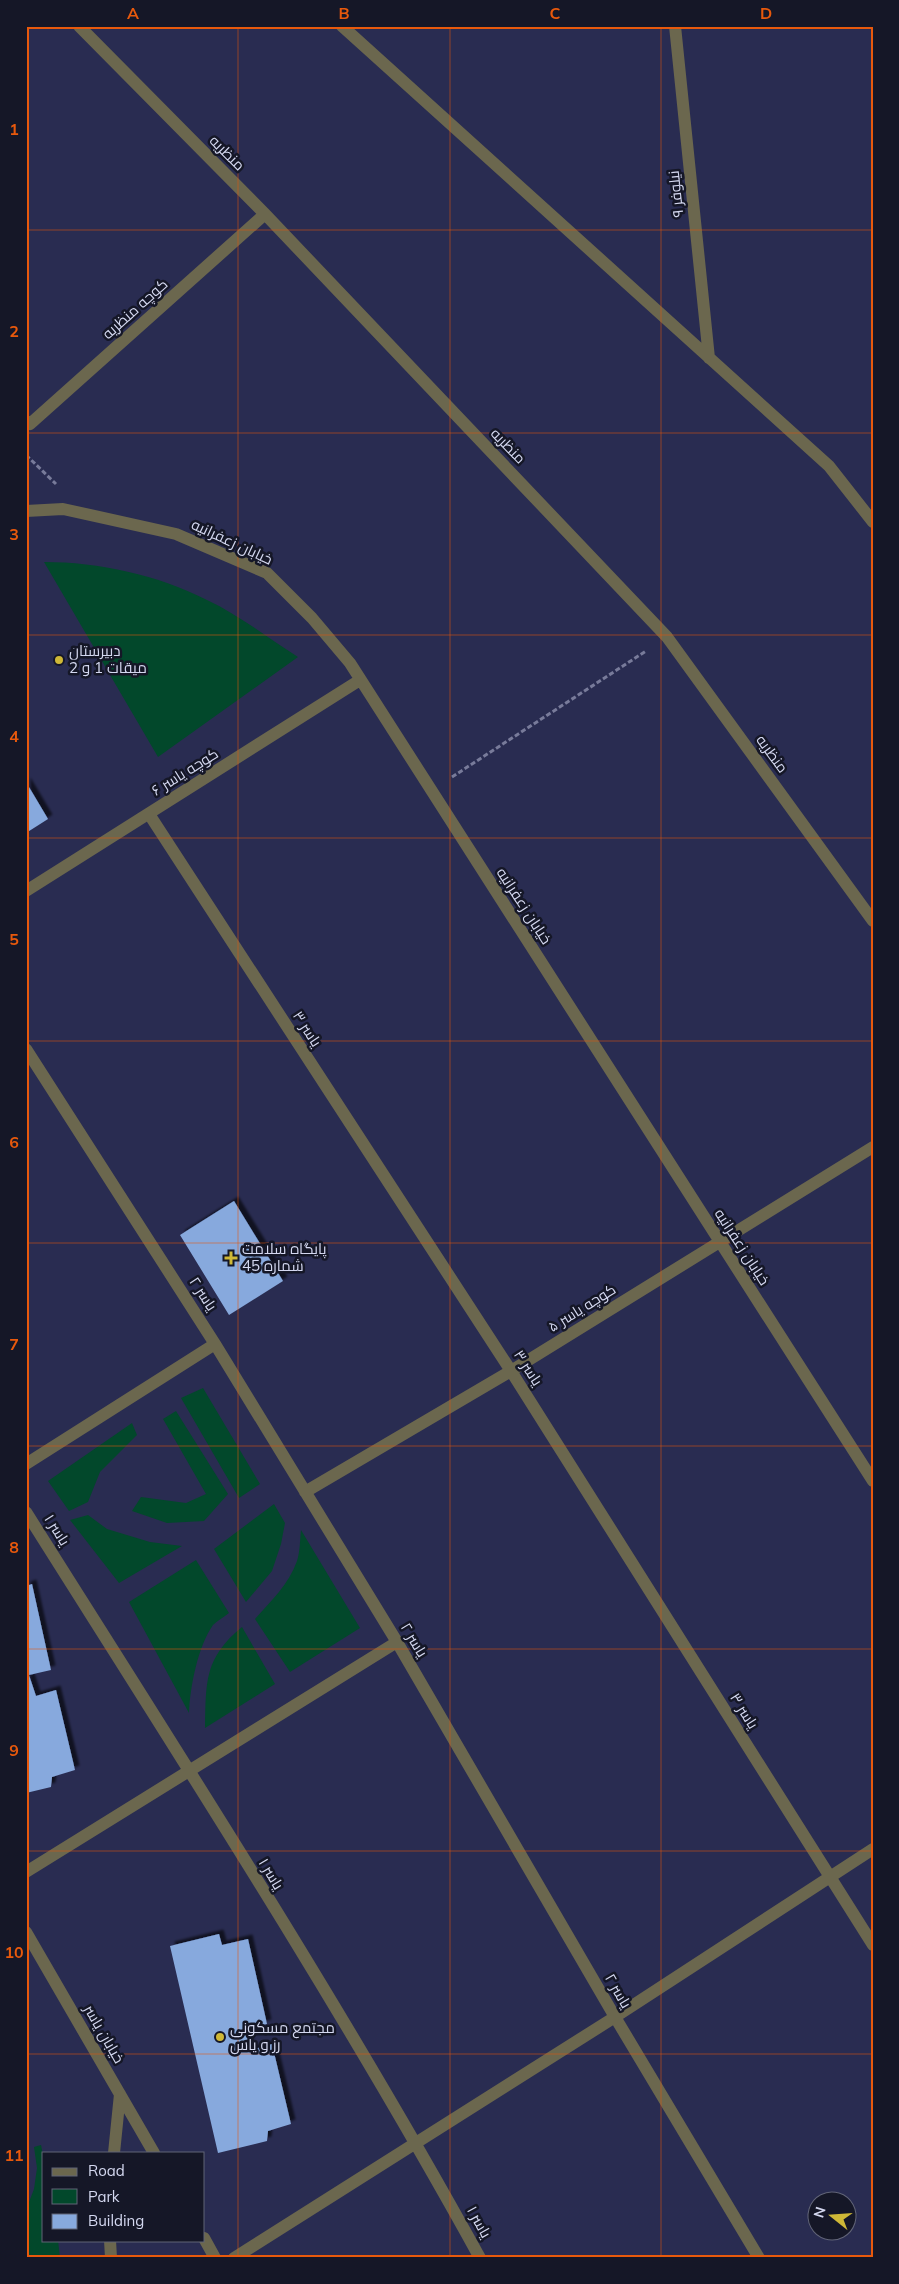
<svg xmlns="http://www.w3.org/2000/svg" width="899" height="2284" font-family="Mulish,Cairo,sans-serif">
  <defs>
    <filter id="shadow"><feDropShadow dx="4.5" dy="-4.5" stdDeviation="1" flood-color="#0009"/></filter>
  </defs>
  <rect width="100%" height="100%" fill="#292c51"/>
  <path fill="#02482b" d="M 44,562 C 99,562 158,575 207,600 C 239,615 268,638 298,657 L 158,757 Z
    M 203,1388 L 260,1484 L 239,1498 L 181,1398 Z
    M 176,1411 L 228,1494 L 204,1521 L 167,1523 L 132,1511 L 141,1497 L 186,1503 L 206,1494 L 163,1419 Z
    M 132,1423 L 137,1435 L 100,1472 L 88,1502 L 69,1511 L 48,1481 Z
    M 274,1504 L 285,1523 L 281,1544 L 272,1571 L 246,1602 L 214,1549 Z
    M 88,1515 L 107,1529 L 150,1542 L 182,1546 L 119,1583 L 70,1520 Z
    M 301,1530 L 360,1628 L 290,1672 L 255,1619 C 271,1601 289,1584 297,1561 C 300,1552 300,1540 301,1530 Z
    M 196,1560 L 229,1613 C 224,1617 217,1621 213,1625 C 198,1646 190,1687 189,1713 L 129,1602 Z
    M 242,1627 L 275,1684 L 205,1728 C 206,1682 204,1658 242,1627 Z
    M 41,2145 L 44,2160 L 44,2240 L 58,2240 L 60,2258 L 26,2258 L 26,2210 L 34,2189 L 37,2168 L 34,2147 Z"/>
  <path fill="#87a9dd" filter="url(#shadow)" d="M 26,782 L 48,819 L 26,833 Z
    M 234,1201 L 283,1281 L 229,1315 L 180,1235 Z
    M 32,1584 L 51,1670 L 29,1675 L 36,1696 L 56,1690 L 75,1770 L 52,1777 L 51,1787 L 26,1793 L 26,1586 Z
    M 219,1934 L 222,1945 L 248,1939 L 267,2024 L 246,2029 L 251,2050 L 272,2044 L 291,2124 L 268,2131 L 267,2141 L 218,2153 L 170,1946 Z"/>
  <g fill="none" stroke-linecap="round" stroke-linejoin="round">
    <path stroke="#787b9a" stroke-width="3" stroke-dasharray="5 2.5" stroke-linecap="butt" d="M 26,455 L 56,484
      M 452,777 L 646,651"/>
    <path stroke="#6b674e" stroke-width="12" d="M 79,26 L 265,214 L 667,637 L 873,921
      M 342,26 L 829,466 L 873,522
      M 675,26 L 709,358
      M 26,421 L 30,424 L 265,214
      M 26,511 L 63,509 L 176,534 L 267,573 L 312,618 L 350,663 L 873,1481
      M 149,814 L 511,1371 L 873,1945
      M 26,891 L 360,680
      M 26,1049 L 215,1344 L 397,1642 L 615,2017 L 759,2258
      M 26,1464 L 215,1344
      M 305,1492 L 511,1371 L 873,1147
      M 26,1512 C 181,1758 340,2004 480,2258
      M 26,1872 L 397,1642
      M 26,1932 L 154,2153
      M 114,2153 L 120,2094
      M 204,2238 L 215,2258
      M 110,2240 L 111,2258
      M 234,2258 L 615,2017 L 873,1849"/>
  </g>
  <path fill="none" stroke="#e8590c" stroke-width="1" stroke-opacity="0.55" d="M 238,26 L 238,2258M 450,26 L 450,2258M 661,26 L 661,2258M 26,230 L 873,230M 26,433 L 873,433M 26,635 L 873,635M 26,838 L 873,838M 26,1041 L 873,1041M 26,1243 L 873,1243M 26,1446 L 873,1446M 26,1649 L 873,1649M 26,1851 L 873,1851M 26,2054 L 873,2054"/>
  <g fill="#cfb837" stroke="#151727" stroke-width="2">
    <circle cx="59" cy="660" r="5"/>
    <path d="M228.5 1250.5h5v5h5v5h-5v5h-5v-5h-5v-5h5z"/>
    <circle cx="220" cy="2037" r="5"/>
  </g>
  <g text-anchor="middle" stroke-width="5" stroke-linejoin="round" paint-order="stroke">
    <g font-size="15" fill="#d4d8f0" stroke="#151727">
      <text transform="translate(227 153) rotate(45)" y="5">منظریه</text>
      <text transform="translate(676 194) rotate(-96)" y="5">نیلوفر ۹</text>
      <text transform="translate(135 309) rotate(-42)" y="5">کوچه منظریه</text>
      <text transform="translate(508 446) rotate(46)" y="5">منظریه</text>
      <text transform="translate(232 542) rotate(25)" y="5">خیابان زعفرانیه</text>
      <text transform="translate(772 754) rotate(54)" y="5">منظریه</text>
      <text transform="translate(185 772) rotate(-32)" y="5">کوچه یاسر ۶</text>
      <text transform="translate(524 906) rotate(57)" y="5">خیابان زعفرانیه</text>
      <text transform="translate(307 1029) rotate(57)" y="5">یاسر ۳</text>
      <text transform="translate(742 1247) rotate(57)" y="5">خیابان زعفرانیه</text>
      <text transform="translate(203 1294) rotate(57)" y="5">یاسر ۲</text>
      <text transform="translate(582 1308) rotate(-32)" y="5">کوچه یاسر ۵</text>
      <text transform="translate(528 1368) rotate(57)" y="5">یاسر ۳</text>
      <text transform="translate(57 1530) rotate(58)" y="5">یاسر ۱</text>
      <text transform="translate(414 1640) rotate(59)" y="5">یاسر ۲</text>
      <text transform="translate(744 1711) rotate(58)" y="5">یاسر ۳</text>
      <text transform="translate(271 1874) rotate(59)" y="5">یاسر ۱</text>
      <text transform="translate(618 1991) rotate(60)" y="5">یاسر ۲</text>
      <text transform="translate(104 2034) rotate(60)" y="5">خیابان یاسر</text>
      <text transform="translate(479 2222) rotate(61)" y="5">یاسر ۱</text>
    </g>
    <g font-size="15" fill="#d4d8f0" stroke="#151727" text-anchor="start">
      <text x="69" y="656">دبیرستان<tspan x="69" dy="17">میقات 1 و 2</tspan></text>
      <text x="242" y="1254">پایگاه سلامت<tspan x="242" dy="17">شماره 45</tspan></text>
      <text x="230" y="2033">مجتمع مسکونی<tspan x="230" dy="17">رز و یاس</tspan></text>
    </g>
  </g>
  <rect width="899" height="2284" fill="none" stroke="#151727" stroke-width="55"/>
  <rect x="42" y="2152" width="162" height="90" fill="#151727" stroke="#616477"/>
  <rect x="52" y="2168" width="25" height="8" fill="#6b674e" stroke="#616477"/>
  <text x="88" y="2176" font-size="15" fill="#d4d8f0">Road</text>
  <rect x="52" y="2189" width="25" height="15" fill="#02482b" stroke="#616477"/>
  <text x="88" y="2202" font-size="15" fill="#d4d8f0">Park</text>
  <rect x="52" y="2214" width="25" height="15" fill="#87a9dd" stroke="#616477"/>
  <text x="88" y="2226" font-size="15" fill="#d4d8f0">Building</text>
  <g transform="translate(832 2216) rotate(287)"><circle r="24" fill="#151727" stroke="#616477"/>
  <path d="M0-4L9 19L0 12L-9 19Z" fill="#cfb837"/>
  <text y="-8" font-size="14" font-weight="bold" text-anchor="middle" fill="#d4d8f0">N</text>
  </g>
  <rect x="28" y="28" width="844" height="2228" fill="none" stroke="#e8590c" stroke-width="2"/>
  <g font-size="16" text-anchor="middle" font-weight="bold" fill="#e8590c">
    <text x="133" y="19">A</text>
    <text x="344" y="19">B</text>
    <text x="555" y="19">C</text>
    <text x="766" y="19">D</text>
    <text x="14" y="135">1</text>
    <text x="14" y="337">2</text>
    <text x="14" y="540">3</text>
    <text x="14" y="742">4</text>
    <text x="14" y="945">5</text>
    <text x="14" y="1148">6</text>
    <text x="14" y="1350">7</text>
    <text x="14" y="1553">8</text>
    <text x="14" y="1756">9</text>
    <text x="14" y="1958">10</text>
    <text x="14" y="2161">11</text>
  </g>
</svg>
